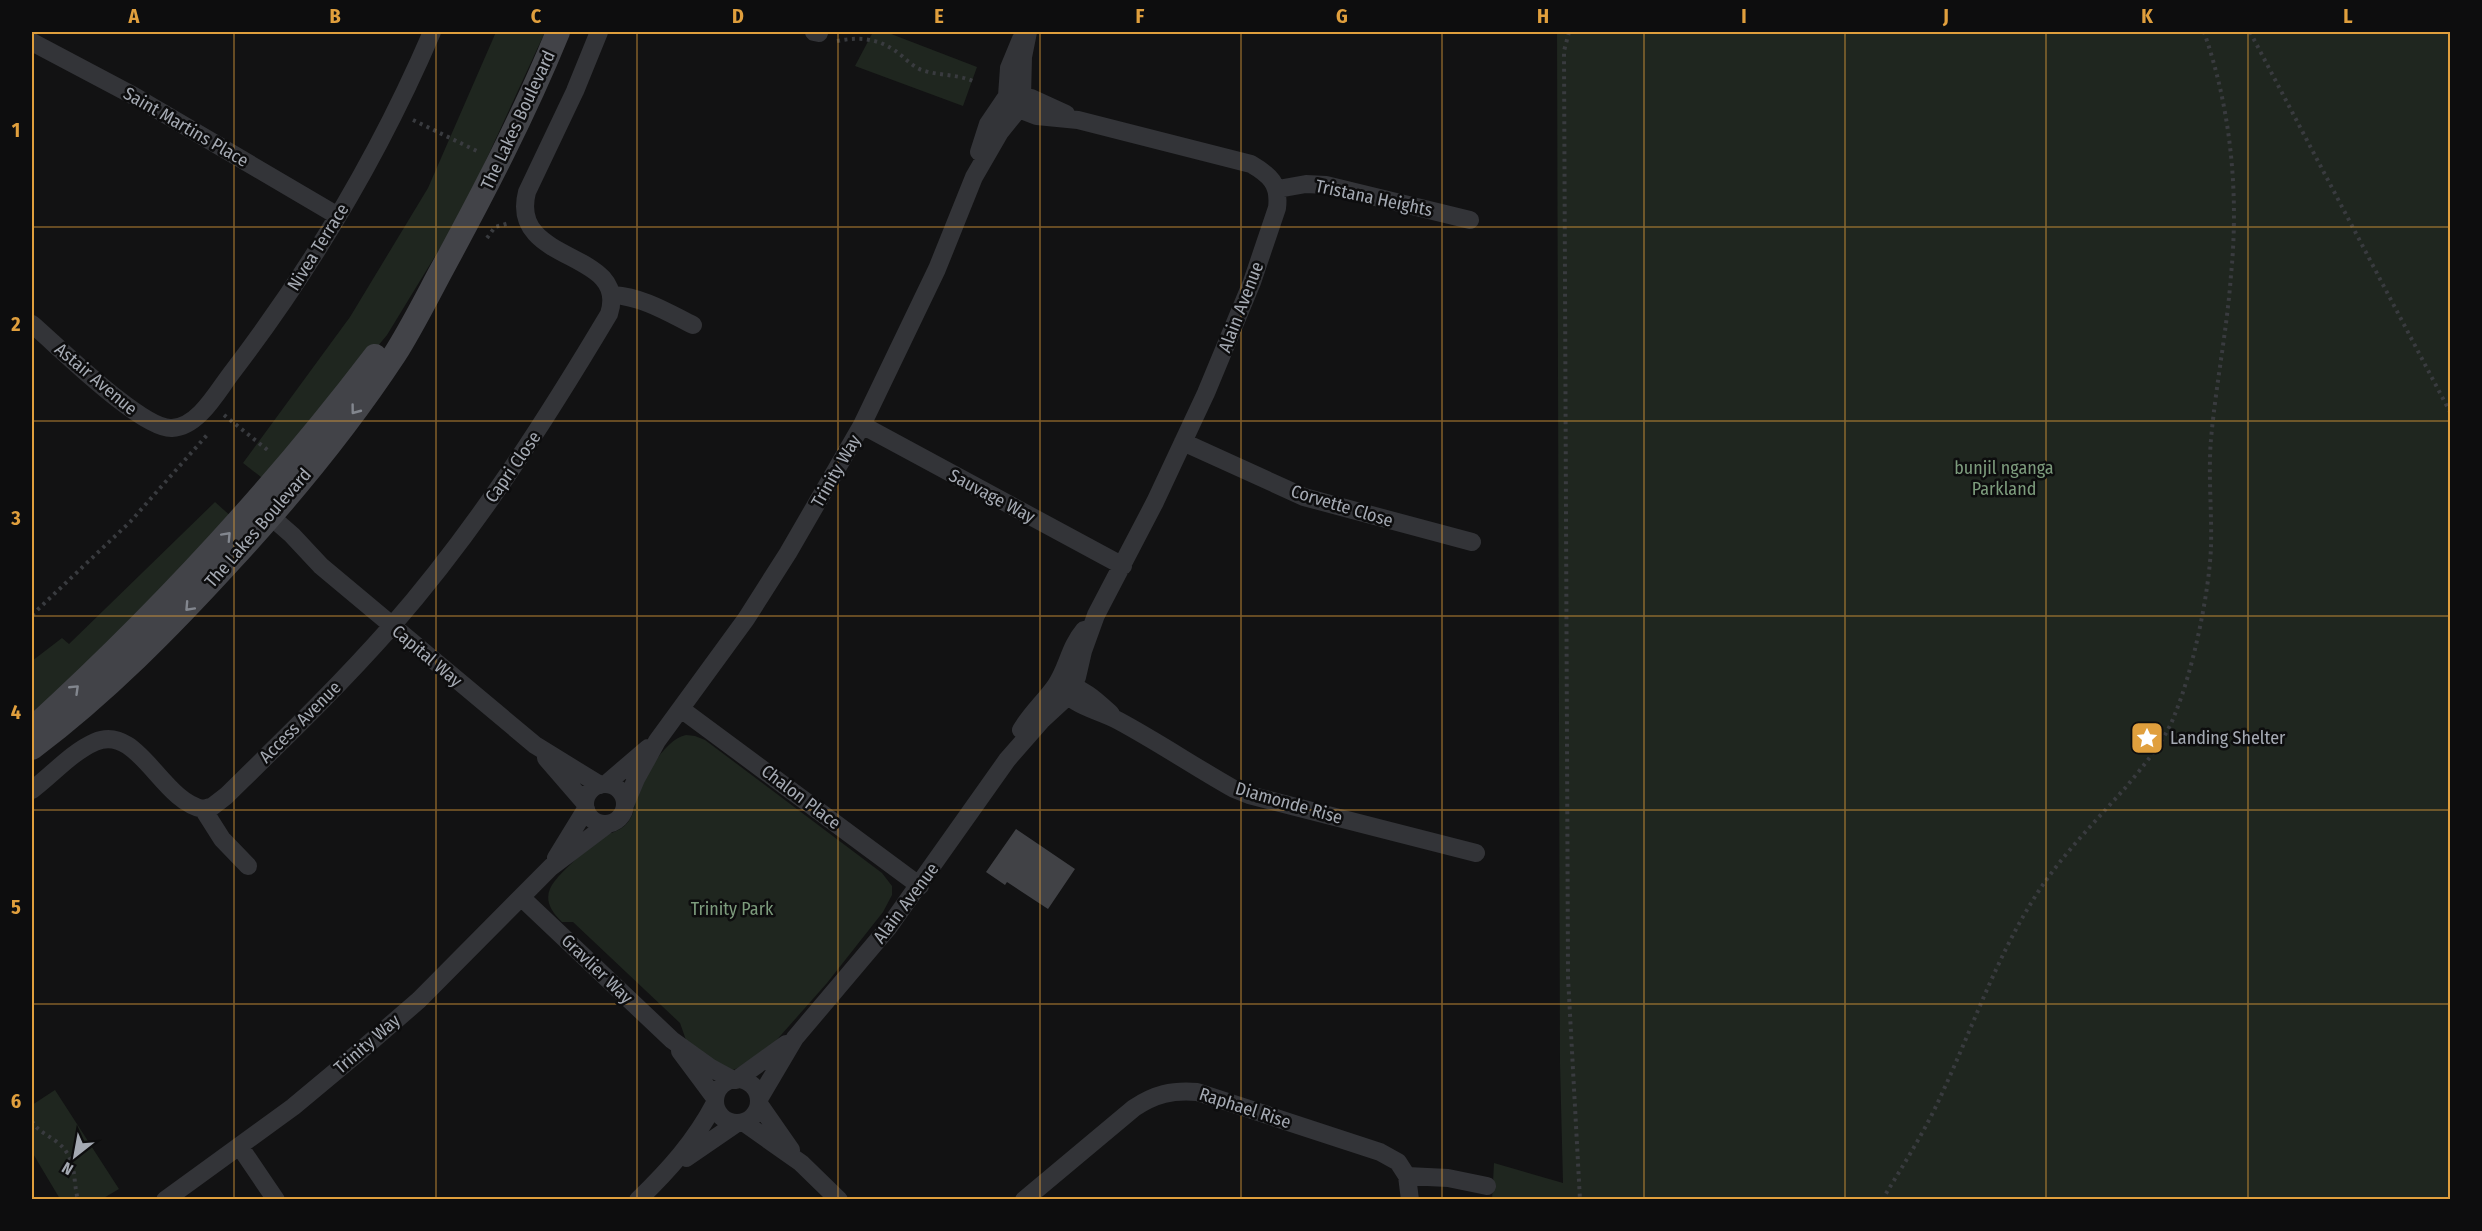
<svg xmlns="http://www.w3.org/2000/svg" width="2482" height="1231" font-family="'Fira Sans Condensed',sans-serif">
  <rect width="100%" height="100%" fill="#121213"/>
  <path fill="#1f261f" d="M 496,32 L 545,32 L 462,212 L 387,335 L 266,481 L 243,463 L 350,317 L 428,188 Z
    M 873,32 L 886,32 L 977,67 L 963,106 L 855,66 Z
    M 1557,32 L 2450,32 L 2450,1199 L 1492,1200 L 1494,1163 L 1563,1183 L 1560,1064 Z
    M 215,502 L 234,519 L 32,722 L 32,661 L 62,638 L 69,644 Z
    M 686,735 L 695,736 L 705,740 L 882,873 L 892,886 L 892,895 L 883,912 L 827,983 L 774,1043 L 742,1066 L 733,1070 L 724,1070 L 686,1040 L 680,1023 L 573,922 L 562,922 C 536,897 551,883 572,863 C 580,855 587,846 596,840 C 608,832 622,833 630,819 C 635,812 634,805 636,797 C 643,778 666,738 686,735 Z
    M 55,1090 L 119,1189 L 102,1199 L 60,1199 L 32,1152 L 32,1105 Z"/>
  <path fill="#414246" d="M 1016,829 L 1075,869 L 1048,909 L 1007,882 L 1005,885 L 986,872 Z"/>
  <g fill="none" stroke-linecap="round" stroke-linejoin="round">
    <path stroke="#393b3f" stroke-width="4" stroke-dasharray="3 4.5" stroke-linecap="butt" d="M 1569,32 L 1564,51 L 1568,977 L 1580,1200
      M 2250,32 L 2450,412
      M 837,41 C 862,36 882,39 902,56 C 909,62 916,69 925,71 C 942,76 958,74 975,82
      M 413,120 L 479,152
      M 487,238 L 495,227 L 509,223
      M 224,415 L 270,452
      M 32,615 L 130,522 L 207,435
      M 32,1121 C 37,1131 48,1135 57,1142 C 78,1159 72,1177 78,1200
      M 1882,1200 C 1904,1164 1927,1128 1944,1089 C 1973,1026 1996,959 2033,900 C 2058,859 2094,823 2126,787 C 2144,765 2165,741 2175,714 C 2193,670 2209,594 2211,547 C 2212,511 2208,475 2211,439 C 2216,384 2227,330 2231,275 C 2239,194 2231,109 2204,32"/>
    <path stroke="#333438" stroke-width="18" d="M 814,32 L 819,33
      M 32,42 L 134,96 L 338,216
      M 1010,97 L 1031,98 L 1066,114
      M 979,152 L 988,124 L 1007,96 L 1009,68 L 1021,39
      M 1278,189 L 1306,184 L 1326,185 L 1470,220
      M 613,295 C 643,297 667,312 693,325
      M 32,324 C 58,346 142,430 172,428 C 199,427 218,390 233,371 C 313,266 380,153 432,32
      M 862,425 L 1123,566
      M 1183,442 L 1304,497 L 1472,542
      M 261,508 L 292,535 L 321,566 L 535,745 L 600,785
      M 1057,684 C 1075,708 1094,708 1119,721 C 1158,742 1195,767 1234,789 L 1249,795 L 1476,853
      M 1062,684 C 1083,687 1097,701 1111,714
      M 681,709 L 920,886
      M 1021,730 C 1031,713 1045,701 1056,685 C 1068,667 1069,648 1084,630
      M 546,758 L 585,803
      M 606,784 L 648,748
      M585 804a20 20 0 1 1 40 0a20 20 0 1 1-40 0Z
      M 32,790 C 52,775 72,752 95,742 C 138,723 161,801 203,809 L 222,839 L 248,866
      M 625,805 L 636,779 L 657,741 L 746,619 L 788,553 L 862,425 L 937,269 L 974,177 L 1000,132 L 1017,111 L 1022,97 L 1023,57 L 1028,32
      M 203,809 L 213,806 L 226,796 C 282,741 339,686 391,627 C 475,531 544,423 609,314 C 630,249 508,265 527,192 L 575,91 L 599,32
      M 556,858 L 586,809
      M 522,898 L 672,1040 L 711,1068 L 733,1080
      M 680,1051 L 715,1098
      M715 1101a22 22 0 1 1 44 0a22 22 0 1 1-44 0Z
      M 736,1080 L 786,1044
      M 759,1099 L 795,1038 L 888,928 L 1007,760 L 1041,721 L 1067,697 L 1077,677 L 1083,651 L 1096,615 L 1155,502 L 1206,393 L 1252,282 L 1277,208 C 1280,184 1270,175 1251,164 L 1078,120 L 1037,116 L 1024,111 L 1007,96
      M 759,1104 L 791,1150
      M 743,1122 L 801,1163 L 839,1200
      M 240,1147 L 276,1200
      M 686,1158 L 737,1123
      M 1407,1176 L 1410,1200
      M 165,1200 L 293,1107 L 359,1052 L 419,1000 L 551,867 L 608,824
      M 638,1200 C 669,1170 695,1141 715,1103
      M 1024,1200 L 1134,1108 C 1155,1094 1172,1090 1197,1092 L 1380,1152 L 1398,1162 L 1407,1176 L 1448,1178 L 1487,1186"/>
    <path stroke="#424348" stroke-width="24" d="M 32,729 C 157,615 272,491 375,356
      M 32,748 C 105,693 170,627 232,559 C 291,495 347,427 395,354 C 412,327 426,299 441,271 C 484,192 524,115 558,32"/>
  </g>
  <defs><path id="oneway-chevron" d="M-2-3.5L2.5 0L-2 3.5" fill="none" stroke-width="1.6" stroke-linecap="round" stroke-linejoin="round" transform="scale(1.5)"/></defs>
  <g stroke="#82868e">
    <use href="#oneway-chevron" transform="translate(355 410) rotate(127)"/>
    <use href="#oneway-chevron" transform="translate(227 536) rotate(-47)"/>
    <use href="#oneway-chevron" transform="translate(189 607) rotate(133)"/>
    <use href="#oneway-chevron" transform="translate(75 689) rotate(-44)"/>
  </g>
  <path fill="none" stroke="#e09f3d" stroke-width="1.5" stroke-opacity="0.55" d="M 234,32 L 234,1200M 436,32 L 436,1200M 637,32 L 637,1200M 838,32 L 838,1200M 1040,32 L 1040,1200M 1241,32 L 1241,1200M 1442,32 L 1442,1200M 1644,32 L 1644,1200M 1845,32 L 1845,1200M 2046,32 L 2046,1200M 2248,32 L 2248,1200M 32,227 L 2450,227M 32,421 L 2450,421M 32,616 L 2450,616M 32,810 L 2450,810M 32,1004 L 2450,1004"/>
  <defs>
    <g id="sight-square" transform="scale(1.725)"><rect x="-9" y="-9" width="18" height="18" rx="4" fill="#e09f3d" stroke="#0d0d0e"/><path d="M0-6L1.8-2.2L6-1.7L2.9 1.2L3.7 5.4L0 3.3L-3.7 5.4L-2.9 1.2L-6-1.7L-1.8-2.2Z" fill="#fff"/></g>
  </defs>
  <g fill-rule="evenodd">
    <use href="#sight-square" x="2147" y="738"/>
  </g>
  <g text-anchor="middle" stroke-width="5" stroke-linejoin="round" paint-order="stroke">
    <g font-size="18" fill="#a5aab3" stroke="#0d0d0e">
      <text transform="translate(518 120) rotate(-65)" y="6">The Lakes Boulevard</text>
      <text transform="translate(186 127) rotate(30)" y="6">Saint Martins Place</text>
      <text transform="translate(1374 198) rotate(12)" y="6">Tristana Heights</text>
      <text transform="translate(318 247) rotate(-58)" y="6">Nivea Terrace</text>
      <text transform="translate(1241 307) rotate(-69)" y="6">Alain Avenue</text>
      <text transform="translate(96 379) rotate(40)" y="6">Astair Avenue</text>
      <text transform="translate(513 467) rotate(-55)" y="6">Capri Close</text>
      <text transform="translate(836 471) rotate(-60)" y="6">Trinity Way</text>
      <text transform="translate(992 496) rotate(28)" y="6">Sauvage Way</text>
      <text transform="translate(1342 506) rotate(17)" y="6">Corvette Close</text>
      <text transform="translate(258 528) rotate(-49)" y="6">The Lakes Boulevard</text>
      <text transform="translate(427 656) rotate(40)" y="6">Capital Way</text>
      <text transform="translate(300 722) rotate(-45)" y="6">Access Avenue</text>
      <text transform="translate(801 797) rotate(37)" y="6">Chalon Place</text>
      <text transform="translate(1289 803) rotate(16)" y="6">Diamonde Rise</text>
      <text transform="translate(906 903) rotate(-53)" y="6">Alain Avenue</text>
      <text transform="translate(597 969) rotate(44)" y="6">Gravlier Way</text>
      <text transform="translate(367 1044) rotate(-41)" y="6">Trinity Way</text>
      <text transform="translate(1245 1108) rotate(18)" y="6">Raphael Rise</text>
    </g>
    <g font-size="18" fill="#7d9c7d" stroke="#0d0d0e">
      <text x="2004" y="474">bunjil nganga<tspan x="2004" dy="21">Parkland</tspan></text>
      <text x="732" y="915">Trinity Park</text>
    </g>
    <g font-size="18" fill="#a5aab3" stroke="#0d0d0e" text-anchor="start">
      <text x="2170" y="744">Landing Shelter</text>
    </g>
  </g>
  <rect width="2482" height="1231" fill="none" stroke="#0d0d0e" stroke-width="66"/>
  <g transform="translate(75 1156) rotate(211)" stroke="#0d0d0e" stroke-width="4.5" paint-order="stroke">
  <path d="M0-4.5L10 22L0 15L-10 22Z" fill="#a5aab3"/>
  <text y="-9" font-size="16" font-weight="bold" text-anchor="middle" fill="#a5aab3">N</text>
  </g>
  <rect x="33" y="33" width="2416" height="1165" fill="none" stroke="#e09f3d" stroke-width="2"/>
  <g font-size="20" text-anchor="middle" font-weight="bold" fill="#e09f3d">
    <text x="134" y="23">A</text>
    <text x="335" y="23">B</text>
    <text x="536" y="23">C</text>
    <text x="738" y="23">D</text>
    <text x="939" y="23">E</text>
    <text x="1140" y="23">F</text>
    <text x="1342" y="23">G</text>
    <text x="1543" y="23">H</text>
    <text x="1744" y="23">I</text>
    <text x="1946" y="23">J</text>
    <text x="2147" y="23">K</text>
    <text x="2348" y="23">L</text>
    <text x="16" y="137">1</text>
    <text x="16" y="331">2</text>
    <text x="16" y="525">3</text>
    <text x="16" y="719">4</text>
    <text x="16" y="914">5</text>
    <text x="16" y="1108">6</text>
  </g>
</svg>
